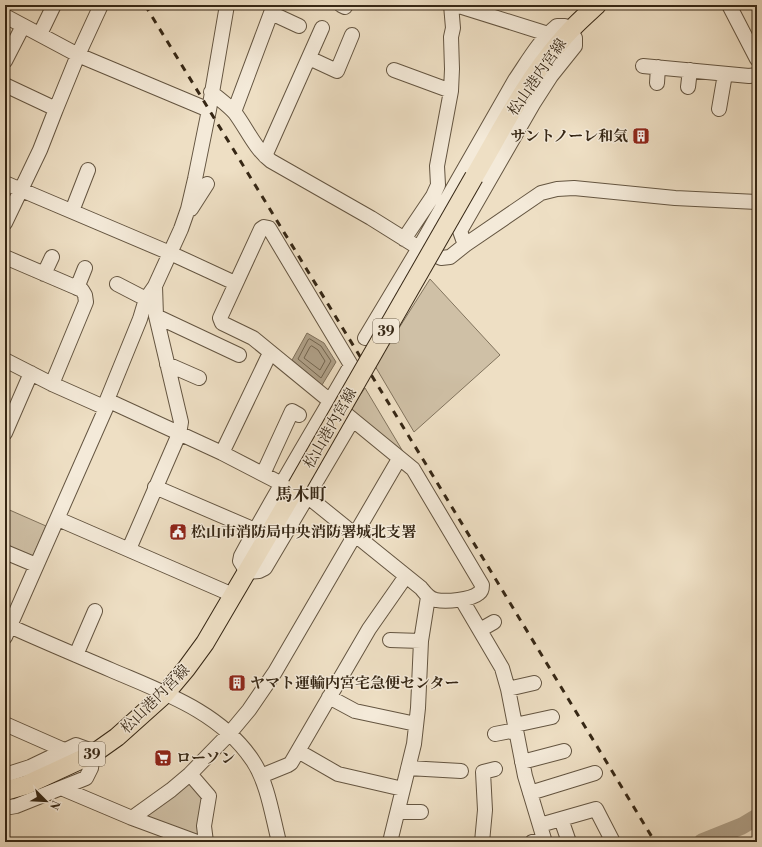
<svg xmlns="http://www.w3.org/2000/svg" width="762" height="847" font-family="'Libre Bodoni','Noto Serif JP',serif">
  <rect width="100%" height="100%" fill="#eedfc4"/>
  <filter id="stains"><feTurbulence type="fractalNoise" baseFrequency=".005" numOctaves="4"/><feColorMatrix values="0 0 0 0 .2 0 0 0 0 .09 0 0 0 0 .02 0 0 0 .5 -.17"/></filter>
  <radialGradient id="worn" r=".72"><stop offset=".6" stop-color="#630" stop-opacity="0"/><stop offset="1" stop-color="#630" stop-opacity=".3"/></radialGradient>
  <path fill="#cfc0a6" stroke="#82745e" d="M 430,279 L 500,355 L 414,432 L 375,366 Z
    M 365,388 L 411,465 L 347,414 Z
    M 5,508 L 46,526 L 33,556 L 29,558 L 5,547 Z
    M 190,780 L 206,798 L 200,837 L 144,816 Z"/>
  <path fill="#afa088" stroke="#7f705a" d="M 307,333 L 324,343 L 336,362 L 322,385 L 292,360 Z"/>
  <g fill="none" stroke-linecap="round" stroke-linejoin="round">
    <path stroke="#72644e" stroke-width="1" d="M 310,339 L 321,346 L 331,361 L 321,378 L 298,359 L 308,340 Z
      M 312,346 L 318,350 L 325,361 L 320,370 L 304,358 L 310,347 Z"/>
    <path stroke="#afa088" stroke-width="17" d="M 702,842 L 742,826 L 757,817"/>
    <g stroke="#645541" stroke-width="16">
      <path id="minor" d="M 341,5 L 345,7
        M 456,5 L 548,34
        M 729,5 L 757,59
        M 271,13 L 299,26
        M 5,16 L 78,55 L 209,110
        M 40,34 L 54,5
        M 309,58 L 337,71 L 352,35
        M 5,61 L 23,26
        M 643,66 L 749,76 L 757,75
        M 394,70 L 451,91
        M 657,83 L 658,67
        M 5,85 L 56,109 L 40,150 L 5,223
        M 688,87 L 690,70
        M 211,92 C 219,99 228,105 235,113 C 247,129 255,149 271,161 L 371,218 L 419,248 L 441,258 L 450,257 L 465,245 L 541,193 L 557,189 L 574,188 L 675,198 L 757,202
        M 56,109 L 78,55 L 101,5
        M 719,109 L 725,74
        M 234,112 L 274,5
        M 265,156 L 322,28
        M 5,183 L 170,253 L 235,283
        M 191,209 L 207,184
        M 72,211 L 88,170
        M 404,239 L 433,196 L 438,185 L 437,166 L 451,91 L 452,69 L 451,37 L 453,28 L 451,5
        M 5,257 L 82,290 L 85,295 L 86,302 L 52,384
        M 44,274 L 52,257
        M 117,284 L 146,299
        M 77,288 L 85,268
        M 156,316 L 239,355
        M 365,338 L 419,248 L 515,80 C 528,61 539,41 557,26 L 565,26 L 570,30 L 575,38 L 575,46 L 551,76 L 533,104 L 460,231 L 465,245
        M 5,360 L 52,384 L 106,408
        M 167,364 L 199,378
        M 107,400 L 222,453 L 282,484
        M 5,433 L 31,373
        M 222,453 L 270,353
        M 263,474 L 292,411 L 299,415
        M 155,487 L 255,530
        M 307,496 L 421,588 C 425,593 429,599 436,600 C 446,602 471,600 479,593 C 482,591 482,588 482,585 L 413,469 L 253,338 L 222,323 L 220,318 L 261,229 L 264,227 L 269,228 L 351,365 C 314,429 276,492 241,556 L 240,561 L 247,572 L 259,571 L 265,568 L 352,421
        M 58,519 L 233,595
        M 129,549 L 179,434 L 181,422 L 156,316 L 155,286
        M 5,552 L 36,565
        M 462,600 L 502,668 L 508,689 L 525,776 L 544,839 L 532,842
        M 5,624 C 40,640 76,655 111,670 C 162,692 221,712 253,761 C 268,784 272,815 279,842
        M 480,630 L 494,622
        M 5,637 L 106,408 L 107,400 L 140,319 L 146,299 L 155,286 L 181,229 L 188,209 L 195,179 L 209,110 L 227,5
        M 390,640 L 421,641
        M 76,655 L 95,611
        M 508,689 L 534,683
        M 329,697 L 355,711 L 416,724
        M 5,724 L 64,750
        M 515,725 L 552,717
        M 495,734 L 516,730
        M 298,751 L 338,774 L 403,789
        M 522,762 L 564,751
        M 408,768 L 461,771
        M 190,774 L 209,796 L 204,826 L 206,842
        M 5,775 L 30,767 L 76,745 L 87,749 L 93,754 L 91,768 L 86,778 L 16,806 L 5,808
        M 261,776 L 288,765 L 291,763 L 369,629 L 406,576
        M 61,788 L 132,818 L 197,842
        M 530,793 L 595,773
        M 398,812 L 421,812
        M 132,818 L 171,790 L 190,774 L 229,734 L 249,710 L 275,672 L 399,459
        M 561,819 L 569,842
        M 540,825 L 596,809 L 612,840 L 608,842
        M 390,842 L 414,744 L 418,708 L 421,641 L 428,597
        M 482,842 L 485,810 L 483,772 L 495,769"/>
    </g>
    <g stroke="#362715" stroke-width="20">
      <path id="major" d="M 474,177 C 501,131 525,82 560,42 C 571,28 584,17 597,5
        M 5,791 L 26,785 L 93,754 L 117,737 L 165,694 L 186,669 L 205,643 L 297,486"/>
    </g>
    <use href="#minor" stroke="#f4ead9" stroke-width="14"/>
    <use href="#major" stroke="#eedfc4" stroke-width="18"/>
    <path stroke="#362715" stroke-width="3" stroke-dasharray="7 7" stroke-linecap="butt" d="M 145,5 L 427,466 L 655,842"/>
    <g stroke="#362715" stroke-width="20" stroke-linecap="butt">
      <path id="major-bridge" d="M 297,486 L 474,177"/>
    </g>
    <use href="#major-bridge" stroke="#eedfc4" stroke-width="18"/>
  </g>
  <defs>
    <g id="building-square" transform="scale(0.9)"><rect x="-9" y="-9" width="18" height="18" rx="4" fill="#8f2418" stroke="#f4ead9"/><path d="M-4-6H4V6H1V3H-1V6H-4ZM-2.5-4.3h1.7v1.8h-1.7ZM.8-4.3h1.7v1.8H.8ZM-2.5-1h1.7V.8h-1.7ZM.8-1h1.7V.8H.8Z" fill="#fff"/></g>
    <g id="civic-square" transform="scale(0.9)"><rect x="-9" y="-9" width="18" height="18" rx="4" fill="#8f2418" stroke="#f4ead9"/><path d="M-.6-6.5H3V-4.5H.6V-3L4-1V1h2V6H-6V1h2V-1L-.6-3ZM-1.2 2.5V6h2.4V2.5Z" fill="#fff"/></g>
    <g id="supermarket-square" transform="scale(0.9)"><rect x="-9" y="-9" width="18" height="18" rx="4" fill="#8f2418" stroke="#f4ead9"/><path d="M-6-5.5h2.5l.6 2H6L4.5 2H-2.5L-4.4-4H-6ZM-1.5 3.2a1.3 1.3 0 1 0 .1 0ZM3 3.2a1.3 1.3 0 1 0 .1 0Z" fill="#fff"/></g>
  </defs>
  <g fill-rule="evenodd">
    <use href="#building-square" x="641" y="136"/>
    <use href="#civic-square" x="178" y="532"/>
    <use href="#building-square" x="237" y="683"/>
    <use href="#supermarket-square" x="163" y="758"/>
  </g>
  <g text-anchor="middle" stroke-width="3" stroke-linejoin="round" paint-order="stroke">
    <g fill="#f4ead9" stroke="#6f6250" stroke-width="1">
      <rect x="373" y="319" width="26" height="24" rx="3"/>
      <rect x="79" y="742" width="26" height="24" rx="3"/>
    </g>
    <g font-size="14" font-weight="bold" fill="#362715">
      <text x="386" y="336">39</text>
      <text x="92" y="759">39</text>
    </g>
    <g font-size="15" fill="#362715" stroke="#f4ead9">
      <text transform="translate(537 77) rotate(-55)" y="5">松山港内宮線</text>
      <text transform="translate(330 428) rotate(-60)" y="5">松山港内宮線</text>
      <text transform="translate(155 699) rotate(-45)" y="5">松山港内宮線</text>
    </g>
    <g font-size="15" font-weight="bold" fill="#362715" stroke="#f4ead9" text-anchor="start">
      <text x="628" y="141" text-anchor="end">サントノーレ和気</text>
      <text x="191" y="537">松山市消防局中央消防署城北支署</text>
      <text x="250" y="688">ヤマト運輸内宮宅急便センター</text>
      <text x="176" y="763">ローソン</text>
    </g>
    <g font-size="17" font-weight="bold" fill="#362715" stroke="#f4ead9">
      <text x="301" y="500">馬木町</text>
    </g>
  </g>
  <rect width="762" height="847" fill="none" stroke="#eedfc4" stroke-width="20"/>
  <rect x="6" y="6" width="750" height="835" fill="none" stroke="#362715" stroke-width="2"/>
  <rect x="10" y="10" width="742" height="827" fill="none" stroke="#362715"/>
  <g transform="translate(46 801) rotate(114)" stroke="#f4ead9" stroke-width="3" paint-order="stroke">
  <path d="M0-3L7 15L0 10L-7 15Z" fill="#362715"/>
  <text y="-6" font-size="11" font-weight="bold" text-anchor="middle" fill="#362715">N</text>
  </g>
  <rect width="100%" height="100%" filter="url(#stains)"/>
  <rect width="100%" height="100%" fill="url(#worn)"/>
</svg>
